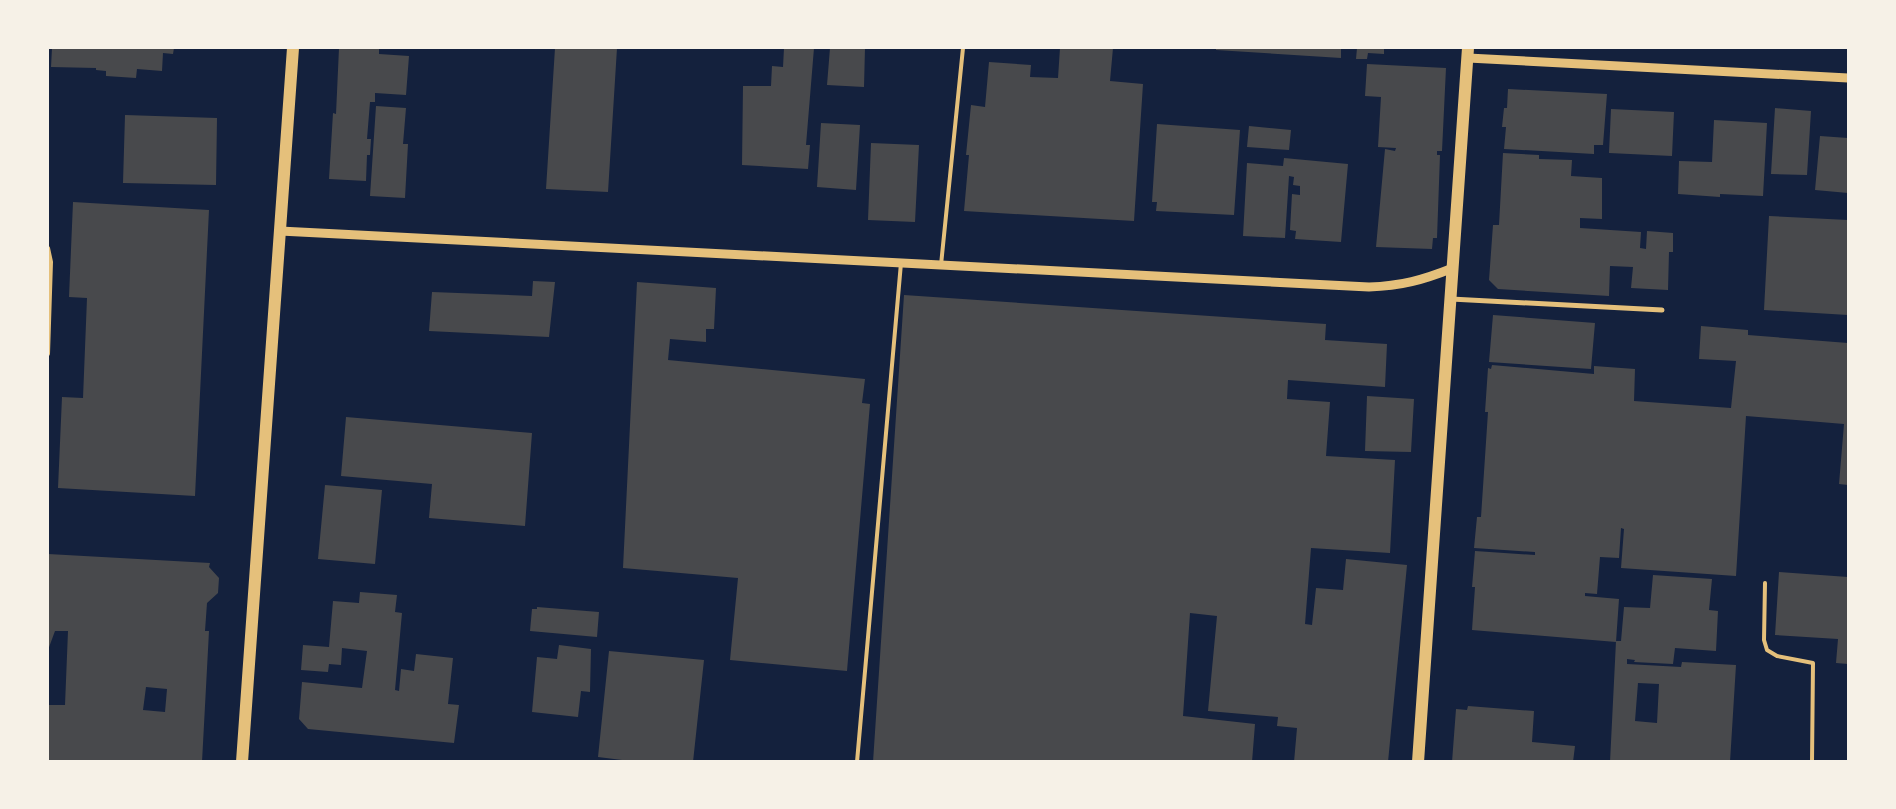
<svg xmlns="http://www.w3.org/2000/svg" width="1896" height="809" font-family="'Work Sans',sans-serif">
  <rect width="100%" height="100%" fill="#14213d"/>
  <path fill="#48494c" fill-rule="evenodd" d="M 52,48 L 174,48 L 173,54 L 163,53 L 162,71 L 137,69 L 136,78 L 106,76 L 106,71 L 96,70 L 96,68 L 51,67 Z
    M 339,48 L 379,48 L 379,54 L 409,56 L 406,95 L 375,93 L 375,102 L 370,102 L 367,139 L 371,139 L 370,155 L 367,155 L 366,181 L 329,179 L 333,113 L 336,114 Z
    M 555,48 L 617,48 L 608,192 L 546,189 Z
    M 784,48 L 814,48 L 806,145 L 810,145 L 808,169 L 742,165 L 743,86 L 771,86 L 772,66 L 783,67 Z
    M 830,48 L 865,48 L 864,87 L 827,85 Z
    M 1060,48 L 1113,48 L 1110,81 L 1143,84 L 1134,221 L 964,211 L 969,155 L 966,155 L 971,105 L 985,107 L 989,62 L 1031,65 L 1030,77 L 1058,78 Z
    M 1216,48 L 1341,48 L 1341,58 L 1216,50 Z
    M 1357,48 L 1384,48 L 1384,54 L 1368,53 L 1367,59 L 1356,59 Z
    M 1367,64 L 1446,68 L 1442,151 L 1437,151 L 1437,155 L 1440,155 L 1437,238 L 1433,238 L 1432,249 L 1376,247 L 1385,149 L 1395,151 L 1396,148 L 1378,147 L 1381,97 L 1365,96 Z
    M 1508,89 L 1607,94 L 1603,145 L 1594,145 L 1594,154 L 1504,149 L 1506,127 L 1502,127 L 1504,108 L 1507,108 Z
    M 376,106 L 406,108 L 403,144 L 408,144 L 405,198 L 370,196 Z
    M 1775,108 L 1811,111 L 1807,175 L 1771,174 Z
    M 1611,109 L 1674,112 L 1672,156 L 1609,153 Z
    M 125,115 L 217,118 L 216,185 L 123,183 Z
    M 1714,120 L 1767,123 L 1763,196 L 1720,194 L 1720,197 L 1678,194 L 1679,161 L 1712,162 Z
    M 821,123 L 860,125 L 856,190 L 817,187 Z
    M 1157,124 L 1240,130 L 1234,215 L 1156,211 L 1157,202 L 1152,202 Z
    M 1249,126 L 1291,130 L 1289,150 L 1247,147 Z
    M 1820,136 L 1848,138 L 1848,193 L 1815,190 Z
    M 871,143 L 919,145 L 915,222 L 868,220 Z
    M 1503,153 L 1539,155 L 1539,159 L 1572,160 L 1571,176 L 1602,178 L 1602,219 L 1580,218 L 1580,228 L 1641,232 L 1640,248 L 1646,249 L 1647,231 L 1673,233 L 1673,252 L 1669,252 L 1668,290 L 1631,288 L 1633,267 L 1610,266 L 1609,296 L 1498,289 L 1489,280 L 1493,225 L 1499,225 Z
    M 1284,158 L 1348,164 L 1341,242 L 1295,239 L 1296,231 L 1290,230 L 1292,194 L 1300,195 L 1300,186 L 1293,185 L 1294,177 L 1289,176 L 1285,238 L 1243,236 L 1247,163 L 1283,166 Z
    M 73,202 L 209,210 L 195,496 L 58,488 L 62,397 L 83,398 L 87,298 L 69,297 Z
    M 1769,216 L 1848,220 L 1848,315 L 1764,310 Z
    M 533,281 L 555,282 L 549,337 L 429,331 L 432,292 L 532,296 Z
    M 637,282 L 716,288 L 714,329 L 706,329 L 706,342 L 670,339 L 668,360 L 865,379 L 862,403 L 870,404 L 847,671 L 730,660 L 738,578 L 623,568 Z
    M 904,295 L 1326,324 L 1325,340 L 1387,344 L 1385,387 L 1288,380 L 1287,399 L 1330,402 L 1326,456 L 1395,460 L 1390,553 L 1311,548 L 1305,624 L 1312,625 L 1316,588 L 1343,590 L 1346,559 L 1407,565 L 1388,762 L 1294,762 L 1297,728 L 1277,726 L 1278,717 L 1208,711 L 1217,616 L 1190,613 L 1183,716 L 1255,724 L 1252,762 L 873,762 Z
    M 1493,315 L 1595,323 L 1591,369 L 1489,362 Z
    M 1701,326 L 1748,330 L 1748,335 L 1848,343 L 1848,485 L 1839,484 L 1844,424 L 1746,416 L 1736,576 L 1621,568 L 1624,529 L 1621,528 L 1619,558 L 1600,557 L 1597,594 L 1585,593 L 1585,596 L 1619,599 L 1616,642 L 1472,630 L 1475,587 L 1472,587 L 1475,551 L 1535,555 L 1535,552 L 1474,548 L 1477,517 L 1481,517 L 1488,412 L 1485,412 L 1488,368 L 1491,369 L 1492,365 L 1594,374 L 1594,366 L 1635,369 L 1634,401 L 1731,408 L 1736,361 L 1699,359 Z
    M 1367,396 L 1414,399 L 1411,452 L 1365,451 Z
    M 346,417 L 532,433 L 525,526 L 429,518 L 432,484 L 341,476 Z
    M 325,485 L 382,490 L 375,564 L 318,559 Z
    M 48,554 L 210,563 L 209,567 L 219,578 L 218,593 L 207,603 L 205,631 L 209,631 L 202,762 L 48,762 L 48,705 L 65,705 L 68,631 L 55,631 L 48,650 ZM 146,687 L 167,689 L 165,712 L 143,710 Z
    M 1779,572 L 1848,577 L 1848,664 L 1836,663 L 1838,639 L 1775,635 Z
    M 1653,575 L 1712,579 L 1709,610 L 1718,611 L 1716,651 L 1675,648 L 1673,664 L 1634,662 L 1635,660 L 1627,659 L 1627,664 L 1681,667 L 1682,662 L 1736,665 L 1730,762 L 1610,762 L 1616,641 L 1621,641 L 1624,607 L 1650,608 ZM 1638,683 L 1659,684 L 1657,723 L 1635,721 Z
    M 360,592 L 397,595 L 395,612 L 402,613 L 395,690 L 399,691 L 401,669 L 414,671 L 416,654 L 453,658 L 448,704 L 459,705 L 454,743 L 308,729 L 299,719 L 302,682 L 362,688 L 367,651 L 342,648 L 341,665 L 329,664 L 328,672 L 301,670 L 303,645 L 329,647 L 333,601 L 359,603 Z
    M 537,607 L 599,612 L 597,637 L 530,631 L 532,609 L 537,609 Z
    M 559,645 L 591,649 L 590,692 L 581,691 L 578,717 L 532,712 L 537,657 L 557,659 Z
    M 609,651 L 704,660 L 693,762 L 638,762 L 598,757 Z
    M 1468,706 L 1534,711 L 1532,742 L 1575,746 L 1573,762 L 1452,762 L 1456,709 L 1467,710 Z"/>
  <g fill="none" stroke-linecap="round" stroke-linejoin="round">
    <path stroke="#e5c07b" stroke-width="4" d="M 48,248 L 51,262 L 48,354
      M 941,265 L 963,48
      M 1765,583 L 1764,640 L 1767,650 L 1777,656 L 1813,663 L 1812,762
      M 857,762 L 901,263"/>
    <path stroke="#e5c07b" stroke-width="5" d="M 1451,299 L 1662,310"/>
    <path stroke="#e5c07b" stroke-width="9" d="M 1468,58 L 1848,78
      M 280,231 L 1369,287 C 1401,286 1423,280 1453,268"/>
    <path stroke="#e5c07b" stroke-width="12" d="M 242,762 L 293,48
      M 1418,762 L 1468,48"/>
  </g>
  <rect width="1896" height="809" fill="none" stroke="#f6f1e7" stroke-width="98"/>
</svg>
